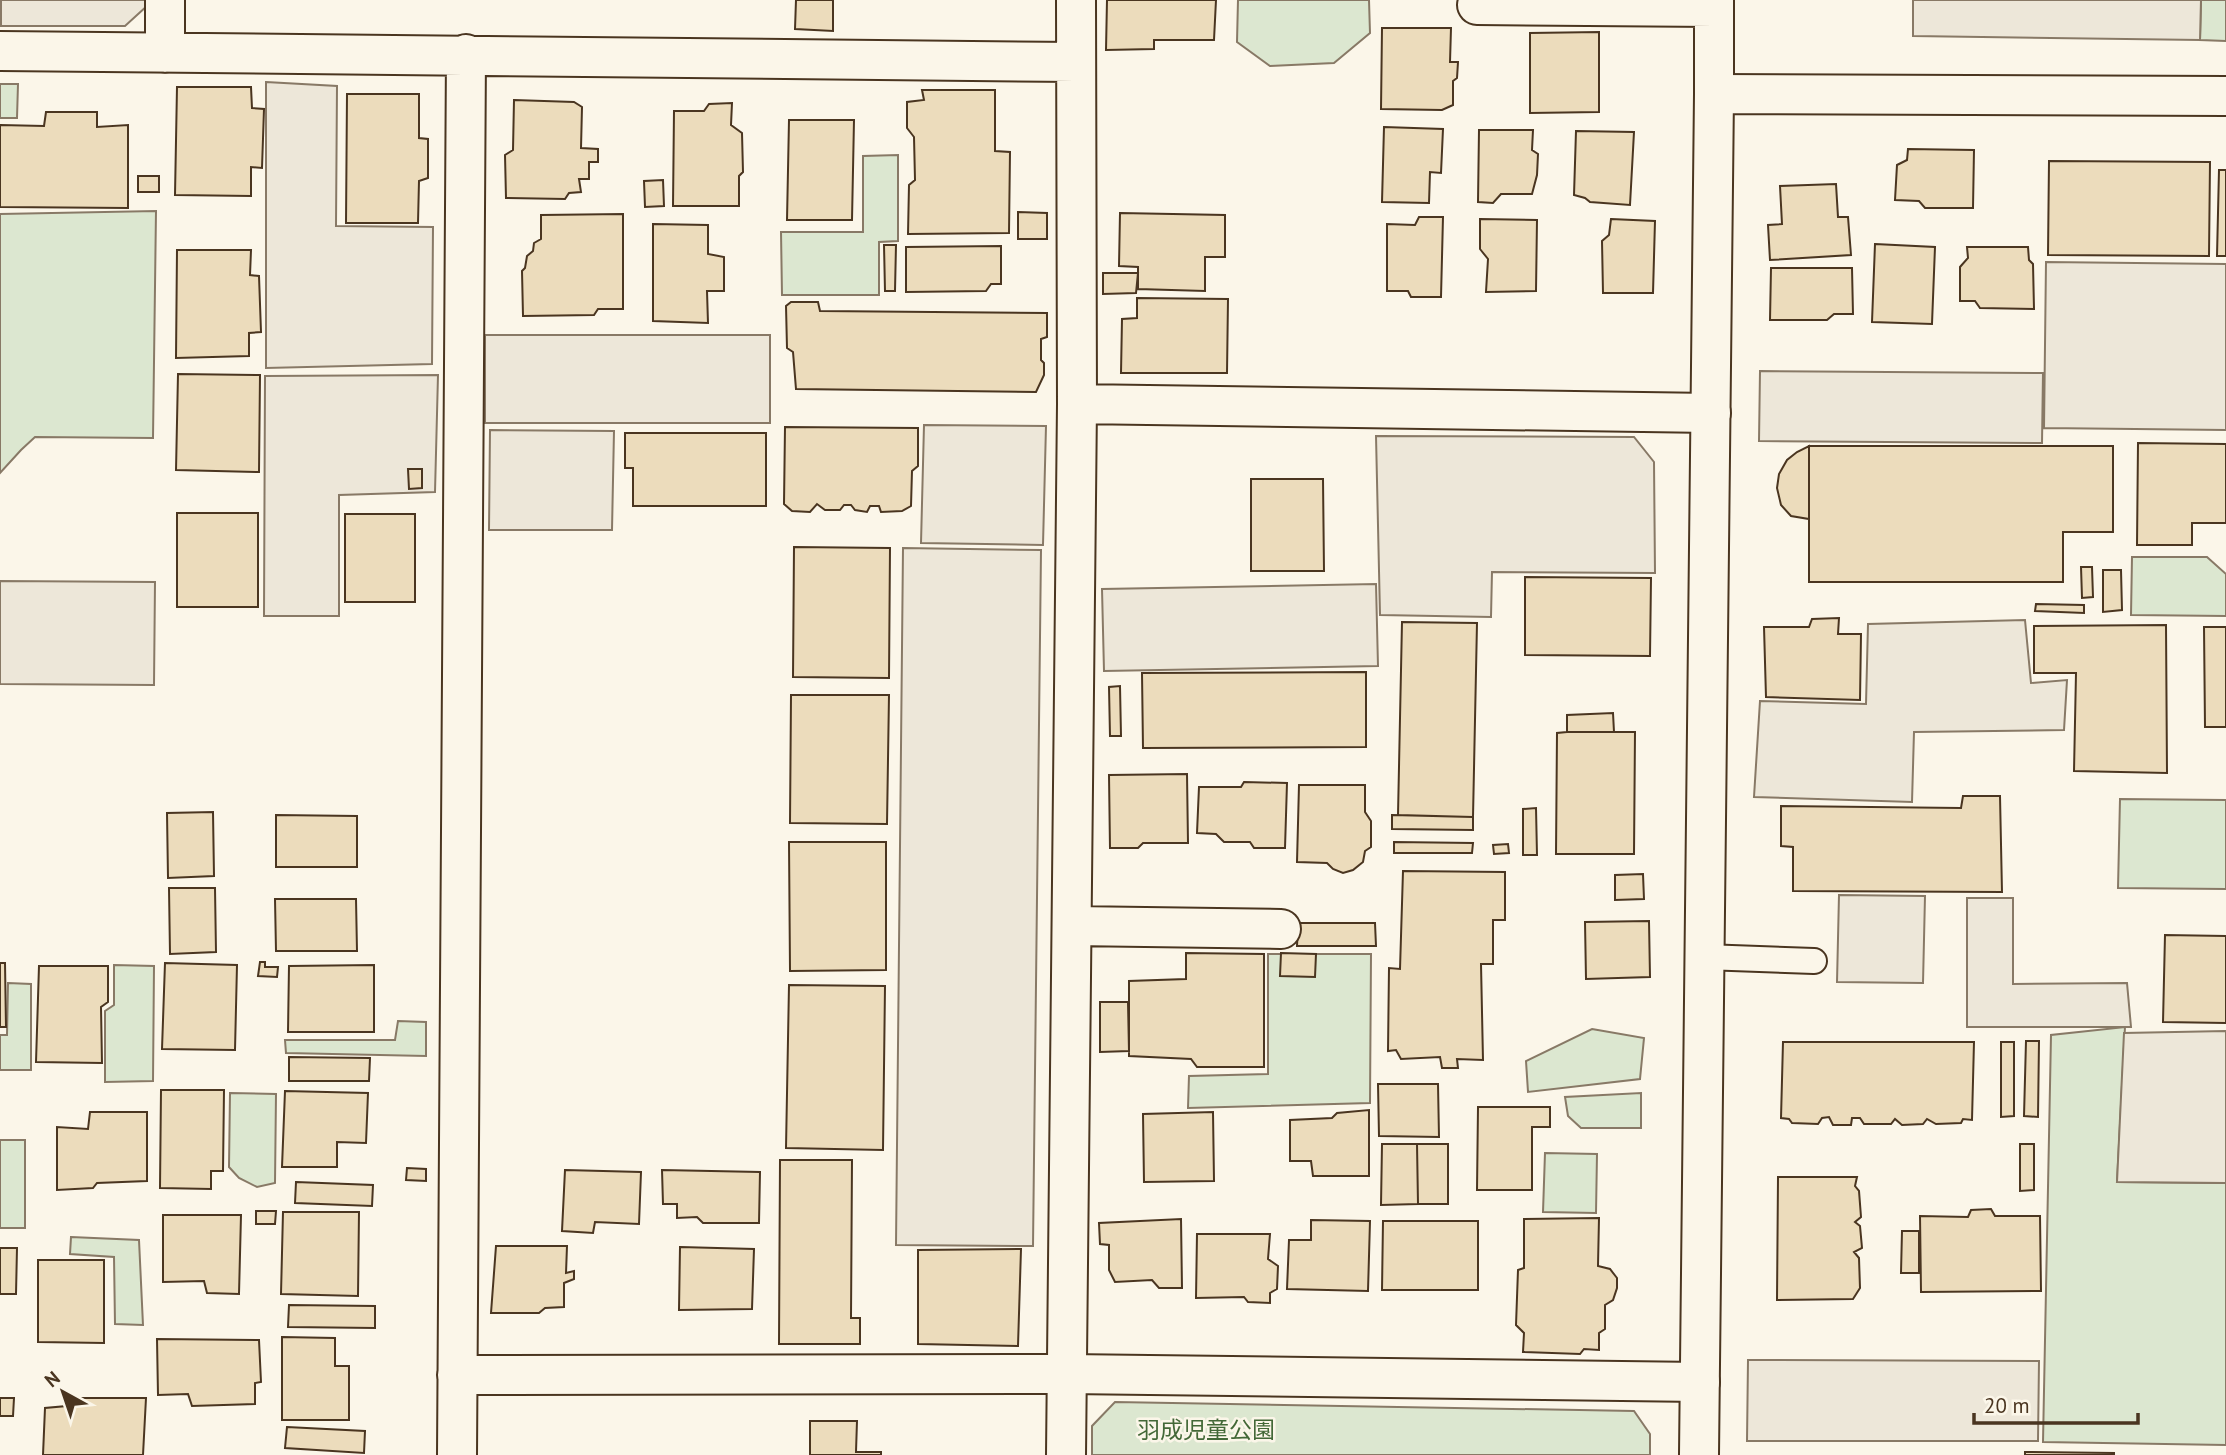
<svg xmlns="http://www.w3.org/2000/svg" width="2226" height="1455" font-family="'PT Sans','Noto Sans JP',sans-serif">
  <rect width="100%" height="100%" fill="#fbf6e9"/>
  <path fill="#dce7d0" stroke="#887966" stroke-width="2" d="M 1238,0 L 1369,0 L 1370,33 L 1334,63 L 1270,66 L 1237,42 Z
    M 2201,0 L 2226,0 L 2226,41 L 2200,40 Z
    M 0,84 L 18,84 L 17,118 L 0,118 Z
    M 898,155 L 898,241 L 879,242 L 879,295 L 782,295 L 781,232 L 863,232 L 863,156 Z
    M 156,211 L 153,438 L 35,437 L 21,450 L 0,473 L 0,214 Z
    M 2132,557 L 2207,557 L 2226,574 L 2226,616 L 2131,615 Z
    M 2120,799 L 2226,800 L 2226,889 L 2118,888 Z
    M 1268,954 L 1371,954 L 1370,1103 L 1188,1108 L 1189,1076 L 1268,1074 Z
    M 114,965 L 154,966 L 153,1081 L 105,1082 L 105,1011 L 114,1005 Z
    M 8,983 L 31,984 L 31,1070 L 0,1070 L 0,1035 L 7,1035 Z
    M 398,1021 L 426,1022 L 426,1056 L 286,1053 L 285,1040 L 395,1040 Z
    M 2125,1027 L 2117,1182 L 2226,1183 L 2226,1445 L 2043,1442 L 2051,1035 Z
    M 1592,1029 L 1644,1038 L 1640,1079 L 1528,1092 L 1526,1061 Z
    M 230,1093 L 276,1094 L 275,1183 L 257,1187 L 239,1178 L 229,1167 Z
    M 1641,1093 L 1641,1128 L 1581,1128 L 1568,1116 L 1565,1097 Z
    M 0,1140 L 25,1140 L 25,1228 L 0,1228 Z
    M 1545,1153 L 1597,1154 L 1596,1213 L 1543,1212 Z
    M 71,1237 L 139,1240 L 143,1325 L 115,1324 L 114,1257 L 70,1254 Z
    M 1115,1402 L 1634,1411 L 1650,1434 L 1650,1455 L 1092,1455 L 1092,1426 Z"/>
  <path fill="#ede7d9" stroke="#887966" stroke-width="2" d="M 1,0 L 148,0 L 148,5 L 125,26 L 1,26 Z
    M 1913,0 L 2201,0 L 2200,40 L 1913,36 Z
    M 266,82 L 337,86 L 336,226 L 433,227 L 432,364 L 266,368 Z
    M 2046,262 L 2226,264 L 2226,430 L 2044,428 Z
    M 485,335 L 770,335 L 770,423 L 485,423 Z
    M 1760,371 L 2043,373 L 2042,443 L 1759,441 Z
    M 438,375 L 435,492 L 339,495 L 339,616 L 264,616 L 265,376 Z
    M 924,425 L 1046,426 L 1043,545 L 921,543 Z
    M 490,430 L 614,431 L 612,530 L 489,530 Z
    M 1376,436 L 1634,437 L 1654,462 L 1655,573 L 1492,572 L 1491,617 L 1380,615 Z
    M 903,548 L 1041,550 L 1033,1246 L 896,1245 Z
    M 0,581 L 155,582 L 154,685 L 0,684 Z
    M 1376,584 L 1378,666 L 1104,671 L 1102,589 Z
    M 2025,620 L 2031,683 L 2067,680 L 2064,730 L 1914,732 L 1912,802 L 1754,797 L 1760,701 L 1866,704 L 1868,624 Z
    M 1839,895 L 1925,896 L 1923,983 L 1837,982 Z
    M 1967,898 L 2013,898 L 2013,984 L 2127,983 L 2131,1027 L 1967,1027 Z
    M 2226,1031 L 2226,1183 L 2117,1182 L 2124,1033 Z
    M 1748,1360 L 2039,1361 L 2038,1441 L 1747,1441 Z"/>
  <path fill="#ecdcbc" stroke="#4a3520" stroke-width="2" d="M 796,0 L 833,0 L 833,31 L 795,29 Z
    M 1107,0 L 1216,0 L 1214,40 L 1154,40 L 1154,49 L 1106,50 Z
    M 1382,28 L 1451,28 L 1450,62 L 1458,62 L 1457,78 L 1453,81 L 1453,105 L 1442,110 L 1381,109 Z
    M 1599,32 L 1599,112 L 1530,113 L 1530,33 Z
    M 177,87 L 251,87 L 252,108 L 264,109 L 262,168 L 251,167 L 251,196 L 175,195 Z
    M 922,90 L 995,90 L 995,151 L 1010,152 L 1009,233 L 908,234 L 909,185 L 915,180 L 914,137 L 907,128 L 907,102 L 924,100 Z
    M 347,94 L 419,94 L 419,138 L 428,139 L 428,178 L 419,181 L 418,223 L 346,223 Z
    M 514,100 L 574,102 L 582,107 L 581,148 L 598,149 L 598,162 L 589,162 L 589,179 L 579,179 L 581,192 L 569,193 L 565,199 L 506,198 L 505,155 L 513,150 Z
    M 732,103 L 731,125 L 742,133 L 743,172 L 739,176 L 739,206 L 673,206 L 674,111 L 704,111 L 709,104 Z
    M 46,112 L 97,112 L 97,127 L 128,125 L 128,208 L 0,207 L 0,125 L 44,126 Z
    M 789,120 L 854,120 L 852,220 L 787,220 Z
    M 1384,127 L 1443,129 L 1441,173 L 1430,172 L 1429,203 L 1382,202 Z
    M 1479,130 L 1533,130 L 1532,150 L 1538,154 L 1537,175 L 1532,194 L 1501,194 L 1493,203 L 1478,202 Z
    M 1576,131 L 1634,132 L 1630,205 L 1590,202 L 1585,198 L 1574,195 Z
    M 1908,149 L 1974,150 L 1973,208 L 1925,208 L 1919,201 L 1895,200 L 1897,165 L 1907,160 Z
    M 2049,161 L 2210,162 L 2209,256 L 2048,255 Z
    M 2219,170 L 2226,170 L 2226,256 L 2217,256 Z
    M 138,176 L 159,176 L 159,192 L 138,192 Z
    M 663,180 L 664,206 L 645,207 L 644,181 Z
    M 1836,184 L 1838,217 L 1848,217 L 1851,255 L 1770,260 L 1768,225 L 1782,224 L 1780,186 Z
    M 1018,212 L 1047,213 L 1047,239 L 1018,239 Z
    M 1120,213 L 1225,215 L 1225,257 L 1205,257 L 1205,291 L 1138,289 L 1138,267 L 1119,266 Z
    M 623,214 L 623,309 L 598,309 L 594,315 L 523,316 L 522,271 L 525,268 L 527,256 L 533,251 L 534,243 L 541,239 L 541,215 Z
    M 1419,217 L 1443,217 L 1441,297 L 1411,297 L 1408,291 L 1387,291 L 1387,224 L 1415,225 Z
    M 1480,219 L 1537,220 L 1536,291 L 1486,292 L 1488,259 L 1480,249 Z
    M 1611,219 L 1655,221 L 1653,293 L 1603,293 L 1602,241 L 1609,235 Z
    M 653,224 L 708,225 L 708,254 L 724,257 L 724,291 L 707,291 L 708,323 L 653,321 Z
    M 1875,244 L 1935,247 L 1932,324 L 1872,322 Z
    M 884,245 L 896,245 L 895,291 L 885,291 Z
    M 1001,246 L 1001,284 L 991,284 L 986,291 L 906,292 L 906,247 Z
    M 1967,247 L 2028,247 L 2029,260 L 2033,264 L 2034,309 L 1980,308 L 1975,301 L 1960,301 L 1960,267 L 1968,258 Z
    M 177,250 L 251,250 L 250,275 L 259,276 L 261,332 L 249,333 L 249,356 L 176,358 Z
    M 1771,268 L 1852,268 L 1853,314 L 1834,314 L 1827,320 L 1770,320 Z
    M 1103,273 L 1138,273 L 1136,293 L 1103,294 Z
    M 1137,298 L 1228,299 L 1227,373 L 1121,373 L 1122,319 L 1137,318 Z
    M 791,302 L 818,302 L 820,311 L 1047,313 L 1047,337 L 1041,339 L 1041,360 L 1044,363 L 1044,375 L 1036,392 L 796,389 L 793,352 L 787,348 L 786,306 Z
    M 178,374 L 260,375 L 259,472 L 176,470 Z
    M 785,427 L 918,428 L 918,466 L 912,471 L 911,506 L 902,511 L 881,512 L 879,506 L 870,506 L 867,512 L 855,510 L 851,505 L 844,505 L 840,510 L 825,510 L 817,504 L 810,512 L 792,511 L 784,504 Z
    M 625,433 L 766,433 L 766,506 L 633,506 L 633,468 L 625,468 Z
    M 2138,443 L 2226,444 L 2226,523 L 2192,523 L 2192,545 L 2137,545 Z
    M 1809,446 L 2113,446 L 2113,532 L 2063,532 L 2063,582 L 1809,582 Z
    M 1809,446 L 1809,519 L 1791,516 L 1781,505 L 1777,488 L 1779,474 L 1787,460 L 1797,452 Z
    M 408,469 L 422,469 L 422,488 L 409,489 Z
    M 1251,479 L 1323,479 L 1324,571 L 1251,571 Z
    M 177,513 L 258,513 L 258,607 L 177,607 Z
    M 345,514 L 415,514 L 415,602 L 345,602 Z
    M 794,547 L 890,548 L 889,678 L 793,677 Z
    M 2081,567 L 2092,567 L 2093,597 L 2082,598 Z
    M 2103,570 L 2121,570 L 2122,610 L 2103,612 Z
    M 1525,577 L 1651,578 L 1650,656 L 1525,655 Z
    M 2036,604 L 2084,605 L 2084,613 L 2035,611 Z
    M 1839,618 L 1838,634 L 1861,634 L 1860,700 L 1766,697 L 1764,627 L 1809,627 L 1812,619 Z
    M 1402,622 L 1477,623 L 1473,817 L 1398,815 Z
    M 2166,625 L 2167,773 L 2074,771 L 2076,673 L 2034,673 L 2034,626 Z
    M 2204,627 L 2226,627 L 2226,727 L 2205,727 Z
    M 1366,672 L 1366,747 L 1143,748 L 1142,673 Z
    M 1120,686 L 1121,736 L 1110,736 L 1109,687 Z
    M 791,695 L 889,695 L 887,824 L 790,823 Z
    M 1613,713 L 1614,732 L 1567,732 L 1567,715 Z
    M 1567,732 L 1635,732 L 1634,854 L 1556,854 L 1557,733 Z
    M 1187,774 L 1188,843 L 1143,843 L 1138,848 L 1110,848 L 1109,775 Z
    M 1244,782 L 1287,783 L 1285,848 L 1254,848 L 1250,842 L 1224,842 L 1216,834 L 1197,833 L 1199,787 L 1241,787 Z
    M 1299,785 L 1365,785 L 1365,812 L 1371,821 L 1371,847 L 1365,851 L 1363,862 L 1353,870 L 1343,873 L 1333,869 L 1327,863 L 1297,862 Z
    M 1963,796 L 2000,796 L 2002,892 L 1793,891 L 1793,847 L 1781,846 L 1781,806 L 1961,808 Z
    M 1536,808 L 1537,855 L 1523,855 L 1523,809 Z
    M 213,812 L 214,876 L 168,878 L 167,813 Z
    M 276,815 L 357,816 L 357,867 L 276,867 Z
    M 1392,815 L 1473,817 L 1473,830 L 1392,829 Z
    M 789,842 L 886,842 L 886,970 L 790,971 Z
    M 1394,842 L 1473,843 L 1472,853 L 1394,853 Z
    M 1508,844 L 1509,853 L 1494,854 L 1493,845 Z
    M 1403,871 L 1505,872 L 1505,920 L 1493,920 L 1493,964 L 1481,964 L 1483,1060 L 1457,1059 L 1458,1068 L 1442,1068 L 1440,1057 L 1401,1059 L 1396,1050 L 1388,1051 L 1389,968 L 1400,969 Z
    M 1643,874 L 1644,899 L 1615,900 L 1615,875 Z
    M 169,888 L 215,888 L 216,952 L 170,954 Z
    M 275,899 L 356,899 L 357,951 L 276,951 Z
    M 1649,921 L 1650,977 L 1586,979 L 1585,922 Z
    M 1298,923 L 1375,923 L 1376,946 L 1297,946 Z
    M 2165,935 L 2226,936 L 2226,1023 L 2163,1022 Z
    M 1186,953 L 1264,954 L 1264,1067 L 1197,1067 L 1191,1059 L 1129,1056 L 1129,981 L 1186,979 Z
    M 1281,953 L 1316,954 L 1315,977 L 1280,976 Z
    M 260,962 L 265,962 L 265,967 L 278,967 L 277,977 L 258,976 Z
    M 0,963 L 5,963 L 6,1027 L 0,1027 Z
    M 165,963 L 237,965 L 235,1050 L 162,1049 Z
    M 374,965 L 374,1032 L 288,1032 L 289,966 Z
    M 39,966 L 108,966 L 108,1002 L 101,1007 L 102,1063 L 36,1062 Z
    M 789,985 L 885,986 L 883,1150 L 786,1148 Z
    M 1100,1002 L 1128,1002 L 1129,1051 L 1100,1052 Z
    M 2026,1041 L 2039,1041 L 2038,1117 L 2024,1116 Z
    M 1783,1042 L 1974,1042 L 1972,1120 L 1963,1119 L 1961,1123 L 1936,1124 L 1927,1119 L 1923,1124 L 1902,1125 L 1895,1119 L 1891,1124 L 1864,1124 L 1860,1118 L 1852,1118 L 1851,1125 L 1833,1125 L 1829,1117 L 1822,1118 L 1818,1124 L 1792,1123 L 1789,1119 L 1781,1118 Z
    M 2001,1042 L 2014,1042 L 2014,1116 L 2001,1117 Z
    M 289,1057 L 370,1058 L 369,1081 L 289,1081 Z
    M 1378,1084 L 1438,1084 L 1439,1137 L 1379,1136 Z
    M 161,1090 L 224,1090 L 223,1171 L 211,1171 L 211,1189 L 160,1188 Z
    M 285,1091 L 368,1093 L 366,1143 L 337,1142 L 337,1167 L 282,1167 Z
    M 1478,1107 L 1550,1107 L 1550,1127 L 1532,1127 L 1532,1190 L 1477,1190 Z
    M 1369,1110 L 1369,1176 L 1313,1176 L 1311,1161 L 1290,1161 L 1290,1120 L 1332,1118 L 1337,1113 Z
    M 90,1112 L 147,1112 L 147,1181 L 97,1183 L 93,1188 L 57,1190 L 57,1127 L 88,1129 Z
    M 1213,1112 L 1214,1181 L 1144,1182 L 1143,1114 Z
    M 1382,1144 L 1417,1144 L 1418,1204 L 1381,1205 Z
    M 1417,1144 L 1448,1144 L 1448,1204 L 1418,1204 Z
    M 2020,1144 L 2034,1144 L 2034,1190 L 2020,1191 Z
    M 780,1160 L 852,1160 L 851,1318 L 860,1318 L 860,1344 L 779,1344 Z
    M 407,1168 L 426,1169 L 426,1181 L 406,1180 Z
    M 565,1170 L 641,1172 L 639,1224 L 595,1222 L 593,1233 L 562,1231 Z
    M 662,1170 L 760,1172 L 759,1223 L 703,1223 L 697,1217 L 677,1218 L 677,1204 L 663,1204 Z
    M 1778,1177 L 1857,1177 L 1855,1186 L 1859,1191 L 1861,1217 L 1855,1222 L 1860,1226 L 1862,1248 L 1854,1252 L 1859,1258 L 1860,1288 L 1853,1299 L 1777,1300 Z
    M 296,1182 L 373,1185 L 372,1206 L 295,1203 Z
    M 1991,1209 L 1995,1216 L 2040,1216 L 2041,1291 L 1921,1292 L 1920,1216 L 1968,1217 L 1971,1210 Z
    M 256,1211 L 276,1211 L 275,1224 L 256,1224 Z
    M 283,1212 L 359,1212 L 358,1296 L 281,1294 Z
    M 163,1215 L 241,1215 L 239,1294 L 207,1293 L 204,1281 L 163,1282 Z
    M 1599,1218 L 1598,1266 L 1610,1269 L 1617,1278 L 1617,1288 L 1613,1300 L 1605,1305 L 1605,1329 L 1599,1333 L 1599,1350 L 1584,1349 L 1580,1354 L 1523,1352 L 1524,1333 L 1516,1325 L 1518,1270 L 1524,1268 L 1524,1219 Z
    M 1181,1219 L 1182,1288 L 1159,1288 L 1152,1280 L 1115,1282 L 1109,1270 L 1109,1245 L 1100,1244 L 1099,1223 Z
    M 1311,1220 L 1370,1221 L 1368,1291 L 1287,1289 L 1289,1240 L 1311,1240 Z
    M 1383,1221 L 1478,1221 L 1478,1290 L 1382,1290 Z
    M 1902,1231 L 1919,1231 L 1919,1273 L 1901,1273 Z
    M 1197,1234 L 1270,1234 L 1268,1259 L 1278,1266 L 1277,1289 L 1270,1293 L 1270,1303 L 1248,1302 L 1244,1297 L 1196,1298 Z
    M 496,1246 L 567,1246 L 566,1273 L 574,1271 L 574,1279 L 564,1283 L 564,1307 L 545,1308 L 539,1313 L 491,1313 Z
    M 680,1247 L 754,1249 L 752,1309 L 679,1310 Z
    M 0,1248 L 17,1248 L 16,1294 L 0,1294 Z
    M 1021,1249 L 1018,1346 L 918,1344 L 918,1250 Z
    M 38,1260 L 104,1260 L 104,1343 L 38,1342 Z
    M 289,1305 L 375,1306 L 375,1328 L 288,1327 Z
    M 282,1337 L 335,1338 L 335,1366 L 349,1366 L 349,1420 L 282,1420 Z
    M 157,1339 L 259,1340 L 261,1382 L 255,1383 L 255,1404 L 192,1406 L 188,1394 L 158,1395 Z
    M 0,1398 L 14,1398 L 13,1416 L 0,1416 Z
    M 81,1398 L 146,1398 L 143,1455 L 43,1455 L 45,1408 L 78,1405 Z
    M 810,1421 L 857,1421 L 856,1452 L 881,1452 L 881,1455 L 810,1455 Z
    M 287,1427 L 365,1431 L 364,1453 L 285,1448 Z
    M 2025,1452 L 2114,1453 L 2114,1455 L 2025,1455 Z"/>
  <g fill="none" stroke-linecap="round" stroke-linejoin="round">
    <g stroke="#4a3520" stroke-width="28">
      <path id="service" d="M 1704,957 L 1814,961"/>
    </g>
    <g stroke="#4a3520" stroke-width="42">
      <path id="minor" d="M 165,0 L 165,53
        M 1477,5 L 1714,7
        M 0,51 L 1075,62
        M 1714,94 L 1714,0
        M 1077,404 L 1711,413
        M 1073,926 L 1281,929
        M 457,1375 L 1068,1374 L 1700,1382
        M 457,1455 L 466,54
        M 1066,1455 L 1077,404 L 1076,0"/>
    </g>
    <g stroke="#4a3520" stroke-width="42">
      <path id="tertiary" d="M 1699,1455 L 1714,94 L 2226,96"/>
    </g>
    <use href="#service" stroke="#fbf6e9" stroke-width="24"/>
    <use href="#minor" stroke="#fbf6e9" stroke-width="38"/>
    <use href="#tertiary" stroke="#fbf6e9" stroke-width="38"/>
  </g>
  <g text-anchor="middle" stroke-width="5" stroke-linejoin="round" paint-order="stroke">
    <g font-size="23" fill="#436837" stroke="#fbf6e9">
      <text x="1206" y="1438">羽成児童公園</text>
    </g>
  </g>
  <g transform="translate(63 1392) rotate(320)" stroke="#fbf6e9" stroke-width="5" paint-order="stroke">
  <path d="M0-5L12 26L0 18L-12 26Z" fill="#4a3520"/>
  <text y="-10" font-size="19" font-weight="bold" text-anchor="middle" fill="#4a3520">N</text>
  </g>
  <path d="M1974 1413v10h164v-10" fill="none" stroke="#4a3520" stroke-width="3.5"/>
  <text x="1984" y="1413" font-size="21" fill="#4a3520" stroke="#fbf6e9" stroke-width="5" paint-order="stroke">20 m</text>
</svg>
